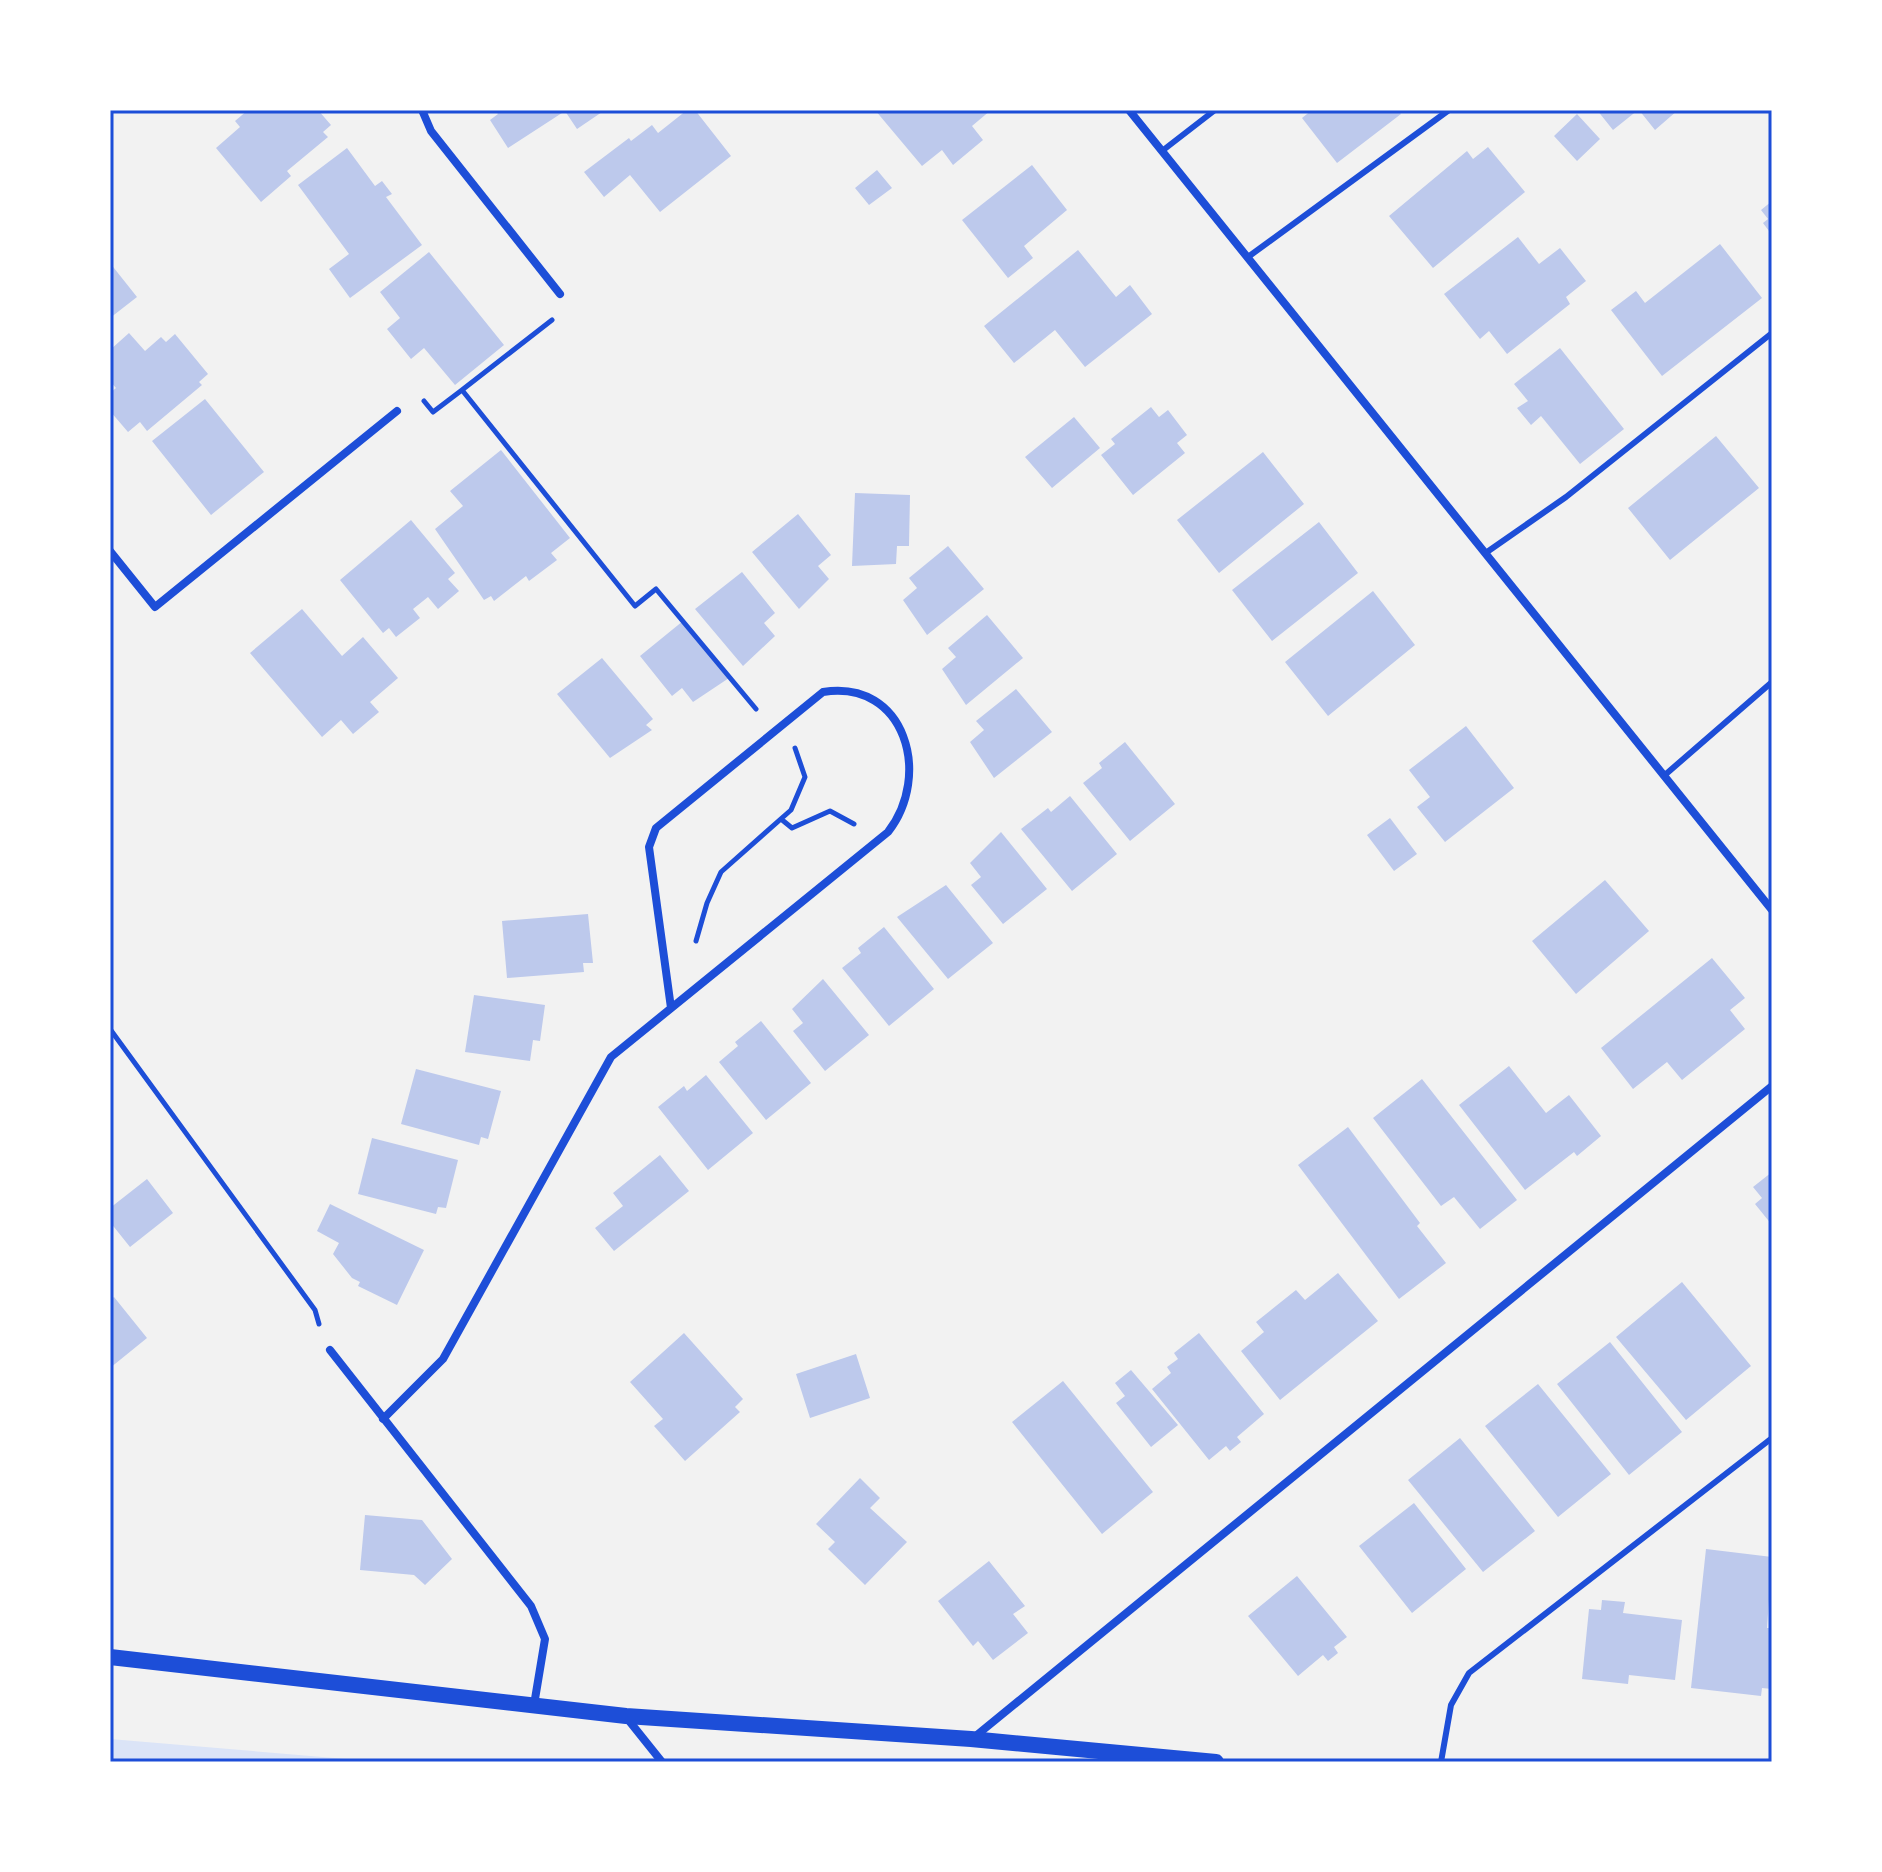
<svg xmlns="http://www.w3.org/2000/svg" width="1882" height="1872" font-family="'Sofia Sans Condensed',sans-serif">
  <rect width="100%" height="100%" fill="#f2f2f2"/>
  <path fill="#dbe4f7" d="M 110,1739 L 382,1762 L 110,1762 Z"/>
  <path fill="#bdc9ec" d="M 248,110 L 318,110 L 331,125 L 323,132 L 328,137 L 287,171 L 291,176 L 261,202 L 216,148 L 240,127 L 235,121 Z
    M 495,110 L 605,110 L 577,129 L 565,111 L 508,148 L 490,120 L 498,114 Z
    M 687,110 L 695,110 L 731,156 L 660,212 L 630,175 L 604,197 L 584,172 L 629,138 L 631,141 L 652,125 L 658,133 Z
    M 875,110 L 991,110 L 972,126 L 983,140 L 953,165 L 942,150 L 922,166 Z
    M 1312,110 L 1398,110 L 1401,114 L 1337,163 L 1302,118 Z
    M 1597,110 L 1638,110 L 1613,130 Z
    M 1639,110 L 1678,110 L 1655,130 Z
    M 1577,114 L 1600,139 L 1577,161 L 1554,136 Z
    M 1488,147 L 1525,192 L 1433,268 L 1389,216 L 1467,151 L 1473,159 Z
    M 347,148 L 375,186 L 382,181 L 392,194 L 386,197 L 422,245 L 350,298 L 329,269 L 349,254 L 298,185 Z
    M 1032,165 L 1067,210 L 1024,246 L 1033,258 L 1008,278 L 962,220 Z
    M 877,170 L 892,188 L 869,205 L 855,188 Z
    M 1772,201 L 1772,235 L 1763,223 L 1768,219 L 1761,210 Z
    M 1518,237 L 1539,264 L 1560,248 L 1586,281 L 1566,297 L 1570,304 L 1507,354 L 1489,331 L 1480,339 L 1444,294 Z
    M 1720,244 L 1762,298 L 1662,376 L 1611,310 L 1636,291 L 1645,303 Z
    M 1078,250 L 1116,297 L 1130,285 L 1152,314 L 1085,367 L 1055,330 L 1014,363 L 984,326 Z
    M 429,252 L 504,345 L 455,385 L 424,348 L 411,359 L 387,329 L 400,318 L 380,292 Z
    M 110,263 L 137,297 L 110,318 Z
    M 129,333 L 145,351 L 161,337 L 166,342 L 175,334 L 208,374 L 199,382 L 202,385 L 147,431 L 140,422 L 128,432 L 110,411 L 110,393 L 116,388 L 110,381 L 110,350 Z
    M 1560,348 L 1624,429 L 1580,464 L 1541,416 L 1531,425 L 1517,408 L 1528,401 L 1514,384 Z
    M 205,399 L 264,472 L 211,515 L 152,441 Z
    M 1151,407 L 1159,417 L 1168,410 L 1187,435 L 1177,443 L 1185,453 L 1133,495 L 1101,455 L 1115,444 L 1111,439 Z
    M 1074,417 L 1100,448 L 1052,488 L 1025,457 Z
    M 1716,436 L 1759,488 L 1670,560 L 1628,508 Z
    M 501,450 L 570,538 L 551,553 L 557,560 L 529,581 L 526,576 L 494,601 L 491,596 L 484,600 L 435,529 L 463,506 L 450,491 Z
    M 1263,452 L 1304,504 L 1219,573 L 1177,520 Z
    M 855,493 L 910,495 L 909,546 L 897,546 L 896,564 L 852,566 Z
    M 798,514 L 831,555 L 818,566 L 829,579 L 799,609 L 752,552 Z
    M 411,520 L 455,573 L 448,579 L 459,591 L 438,609 L 428,597 L 413,609 L 420,618 L 396,637 L 389,628 L 383,633 L 340,580 Z
    M 1319,522 L 1358,573 L 1272,641 L 1232,590 Z
    M 948,546 L 984,589 L 927,635 L 903,600 L 917,588 L 909,578 Z
    M 742,572 L 775,613 L 764,623 L 775,636 L 743,666 L 695,609 Z
    M 1373,591 L 1415,645 L 1328,716 L 1285,662 Z
    M 302,609 L 342,656 L 363,637 L 398,678 L 370,702 L 379,712 L 353,734 L 341,720 L 322,737 L 250,653 Z
    M 987,615 L 1023,658 L 966,705 L 942,669 L 956,657 L 948,648 Z
    M 683,621 L 729,678 L 693,702 L 682,688 L 672,696 L 640,656 Z
    M 602,658 L 653,719 L 646,725 L 652,730 L 610,758 L 557,694 Z
    M 1016,689 L 1052,732 L 994,778 L 970,742 L 984,730 L 976,721 Z
    M 1466,726 L 1514,788 L 1445,842 L 1417,807 L 1430,797 L 1409,770 Z
    M 1125,742 L 1175,804 L 1130,841 L 1083,783 L 1102,768 L 1099,763 Z
    M 1070,796 L 1117,854 L 1072,891 L 1021,829 L 1048,808 L 1051,812 Z
    M 1390,818 L 1417,854 L 1394,871 L 1367,835 Z
    M 1001,832 L 1047,889 L 1003,924 L 971,885 L 981,877 L 970,863 Z
    M 1605,880 L 1649,931 L 1576,994 L 1532,941 Z
    M 946,885 L 993,943 L 948,979 L 897,917 Z
    M 588,914 L 593,963 L 583,963 L 584,972 L 507,978 L 502,921 Z
    M 884,927 L 934,989 L 889,1026 L 842,968 L 861,953 L 858,948 Z
    M 1712,958 L 1745,998 L 1730,1010 L 1745,1029 L 1682,1080 L 1667,1062 L 1633,1089 L 1601,1048 Z
    M 823,979 L 869,1035 L 825,1071 L 793,1031 L 803,1023 L 792,1009 Z
    M 474,995 L 545,1005 L 540,1041 L 533,1040 L 530,1061 L 465,1052 Z
    M 761,1021 L 811,1083 L 766,1120 L 719,1062 L 738,1046 L 735,1042 Z
    M 1509,1066 L 1546,1113 L 1569,1095 L 1601,1136 L 1577,1156 L 1574,1152 L 1525,1190 L 1459,1105 Z
    M 416,1069 L 501,1091 L 488,1139 L 481,1137 L 479,1145 L 401,1124 Z
    M 706,1075 L 753,1133 L 708,1170 L 658,1107 L 684,1086 L 687,1091 Z
    M 1422,1079 L 1517,1200 L 1480,1229 L 1454,1197 L 1441,1206 L 1373,1118 Z
    M 1348,1127 L 1420,1223 L 1417,1226 L 1446,1263 L 1399,1299 L 1298,1165 Z
    M 372,1138 L 458,1160 L 446,1208 L 438,1207 L 436,1214 L 358,1194 Z
    M 660,1155 L 689,1191 L 614,1251 L 595,1228 L 623,1206 L 613,1193 Z
    M 1772,1172 L 1772,1225 L 1755,1204 L 1762,1198 L 1753,1187 Z
    M 147,1179 L 173,1213 L 130,1247 L 110,1222 L 110,1208 Z
    M 330,1204 L 424,1250 L 397,1305 L 358,1286 L 360,1282 L 352,1278 L 333,1254 L 339,1243 L 317,1231 Z
    M 1338,1273 L 1378,1321 L 1280,1400 L 1241,1351 L 1264,1332 L 1256,1322 L 1296,1290 L 1305,1300 Z
    M 1682,1282 L 1751,1366 L 1686,1420 L 1616,1337 Z
    M 114,1297 L 147,1338 L 110,1368 L 110,1300 Z
    M 684,1333 L 743,1399 L 735,1407 L 740,1412 L 685,1461 L 654,1426 L 663,1419 L 630,1382 Z
    M 1199,1333 L 1264,1414 L 1237,1437 L 1241,1442 L 1230,1451 L 1226,1446 L 1209,1460 L 1152,1389 L 1171,1373 L 1167,1367 L 1178,1359 L 1174,1353 Z
    M 1610,1342 L 1682,1432 L 1629,1475 L 1557,1384 Z
    M 856,1354 L 870,1398 L 810,1418 L 796,1374 Z
    M 1131,1370 L 1178,1425 L 1151,1447 L 1116,1403 L 1125,1396 L 1115,1383 Z
    M 1063,1381 L 1153,1492 L 1102,1534 L 1012,1422 Z
    M 1538,1384 L 1611,1474 L 1558,1517 L 1485,1426 Z
    M 1460,1438 L 1535,1531 L 1483,1572 L 1408,1480 Z
    M 860,1478 L 880,1498 L 870,1508 L 907,1542 L 865,1585 L 828,1549 L 835,1542 L 816,1524 Z
    M 1414,1503 L 1466,1569 L 1412,1613 L 1359,1546 Z
    M 365,1515 L 422,1520 L 452,1559 L 425,1585 L 414,1575 L 360,1570 Z
    M 1706,1549 L 1772,1557 L 1767,1628 L 1772,1628 L 1772,1689 L 1762,1688 L 1761,1696 L 1691,1688 Z
    M 989,1561 L 1025,1606 L 1013,1614 L 1028,1633 L 993,1660 L 978,1641 L 973,1646 L 938,1601 Z
    M 1297,1576 L 1347,1637 L 1334,1647 L 1338,1653 L 1328,1661 L 1323,1655 L 1298,1676 L 1248,1616 Z
    M 1602,1600 L 1625,1602 L 1623,1613 L 1682,1620 L 1675,1680 L 1629,1675 L 1628,1684 L 1582,1679 L 1589,1609 L 1601,1610 Z"/>
  <g fill="none" stroke-linecap="round" stroke-linejoin="round">
    <path stroke="#1d4ed8" stroke-width="5" d="M 552,320 L 462,390 L 635,606 L 656,589 L 756,709
      M 424,401 L 433,412 L 462,390
      M 781,819 L 792,828 L 830,811 L 854,824
      M 696,941 L 707,903 L 721,872 L 791,810 L 805,777 L 795,748
      M 110,1029 L 315,1310 L 319,1324"/>
    <path stroke="#1d4ed8" stroke-width="6" d="M 1162,151 L 1215,110
      M 1248,257 L 1449,110
      M 1487,552 L 1566,497 L 1772,333
      M 1666,774 L 1772,682
      M 1441,1762 L 1451,1705 L 1469,1673 L 1772,1438"/>
    <path stroke="#1d4ed8" stroke-width="8" d="M 422,110 L 431,131 L 560,294
      M 1129,110 L 1772,910
      M 110,551 L 155,607 L 397,411
      M 330,1350 L 531,1606 L 545,1639 L 534,1705
      M 383,1419 L 443,1359 L 611,1057 L 888,832 C 932,776 906,679 823,692 L 656,828 L 649,847 L 671,1008
      M 626,1717 L 662,1762
      M 972,1739 L 1772,1086"/>
    <path stroke="#1d4ed8" stroke-width="16" d="M 110,1657 L 626,1716 L 971,1739 L 1216,1762"/>
  </g>
  <rect width="1882" height="1872" fill="none" stroke="#ffffff" stroke-width="224"/>
  <rect x="112" y="112" width="1658" height="1648" fill="none" stroke="#1d4ed8" stroke-width="3"/>
</svg>
